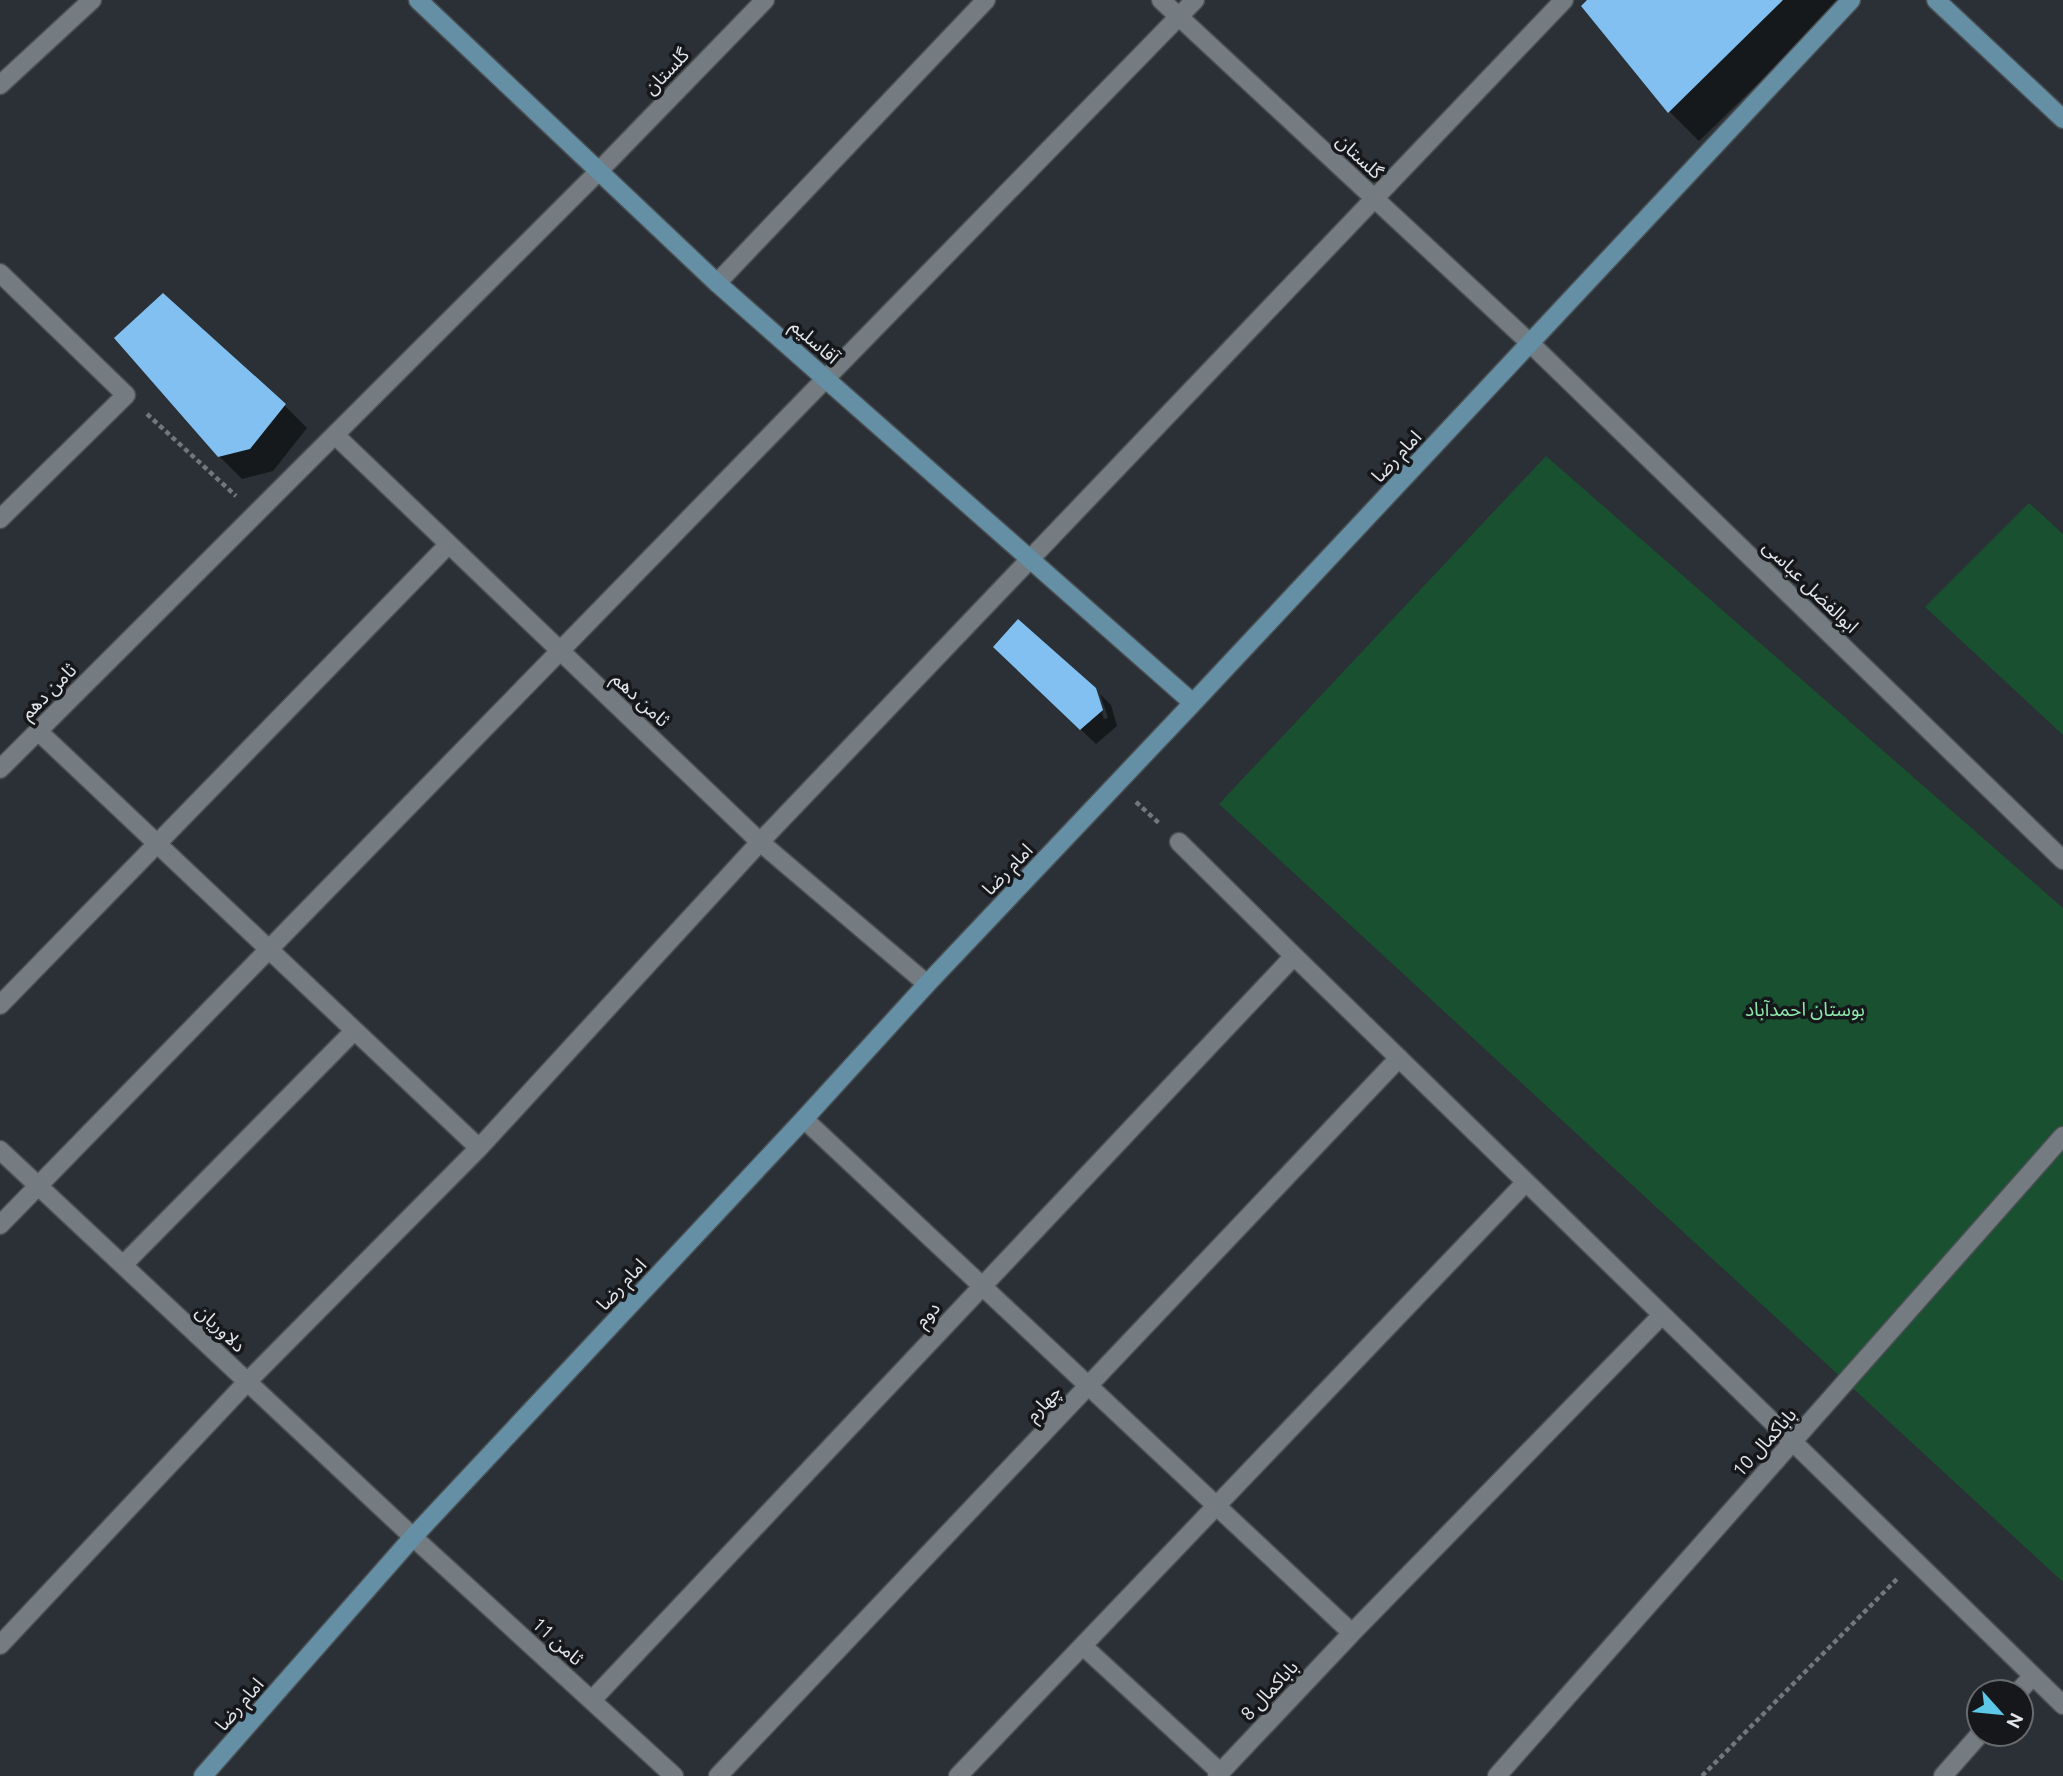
<svg xmlns="http://www.w3.org/2000/svg" width="2063" height="1776" font-family="Ubuntu,'Noto Sans Arabic',sans-serif">
  <rect width="100%" height="100%" fill="#2a3035"/>
  <path fill="#195130" d="M 1546,456 L 2063,908 L 2063,1582 L 1219,804 Z
    M 2029,503 L 2063,534 L 2063,735 L 1925,607 Z"/>
  <path fill="#0007" d="M 1589,0 L 1844,0 L 1699,141 L 1669,111 Z
    M 284,405 L 307,428 L 273,471 L 242,479 L 219,456 Z
    M 1010,662 L 1095,689 L 1104,719 L 1108,718 L 1100,694 L 1111,705 L 1117,726 L 1096,744 Z"/>
  <path fill="#81c0f0" d="M 1587,0 L 1783,0 L 1668,113 L 1581,6 Z
    M 163,293 L 286,404 L 250,449 L 218,457 L 114,338 Z
    M 1018,619 L 1096,688 L 1103,710 L 1080,730 L 993,647 Z"/>
  <g fill="none" stroke-linecap="round" stroke-linejoin="round">
    <g stroke="#484e52" stroke-width="21">
      <path id="lane" d="M 718,1776 L 1399,1058"/>
    </g>
    <g stroke="#484e52" stroke-width="21">
      <path id="street" d="M 1161,0 L 1530,343 L 2063,860
        M 0,85 L 92,0
        M 0,273 L 126,395 L 0,519
        M 717,283 L 986,0
        M 335,435 L 760,842 L 927,984
        M 38,731 L 479,1148
        M 0,769 L 598,172 L 765,0
        M 1179,842 L 1294,956 L 2063,1705
        M 0,1005 L 448,545
        M 804,1119 L 1352,1633 L 1662,1315
        M 0,1150 L 413,1537 L 674,1776
        M 0,1225 L 1195,0
        M 123,1265 L 354,1031
        M 0,1645 L 247,1382 L 479,1148 L 760,842 L 1564,0
        M 1083,1646 L 1220,1772
        M 2018,1692 L 2033,1676
        M 592,1700 L 1294,956
        M 958,1776 L 1526,1182
        M 1217,1776 L 1352,1633
        M 1497,1776 L 2063,1136
        M 1943,1776 L 1980,1734"/>
    </g>
    <g stroke="#484e52" stroke-width="21">
      <path id="secondary" d="M 418,0 L 717,283 L 1193,703
        M 1936,0 L 2063,119
        M 203,1776 L 413,1537 L 804,1119 L 927,984 L 1193,703 L 1851,0"/>
    </g>
    <path stroke="#72777b" stroke-width="4.5" stroke-dasharray="5 3.5" stroke-linecap="butt" d="M 147,414 L 236,496
      M 1136,802 L 1160,824
      M 1702,1776 L 1897,1579"/>
    <use href="#lane" stroke="#747c82" stroke-width="18"/>
    <use href="#street" stroke="#747c82" stroke-width="18"/>
    <use href="#secondary" stroke="#648fa4" stroke-width="18"/>
  </g>
  <g text-anchor="middle" stroke-width="7" stroke-linejoin="round" paint-order="stroke">
    <g font-size="19" fill="#e2e6ea" stroke="#15171a">
      <text transform="translate(666 71) rotate(-46)" y="7">گلستان</text>
      <text transform="translate(1360 156) rotate(43)" y="7">گلستان</text>
      <text transform="translate(815 341) rotate(41)" y="7">آقاسلیم</text>
      <text transform="translate(1396 456) rotate(-47)" y="7">امام رضا</text>
      <text transform="translate(1811 586) rotate(44)" y="7">ابوالفضل عباسی</text>
      <text transform="translate(48 691) rotate(-45)" y="7">ثامن دهم</text>
      <text transform="translate(641 699) rotate(43)" y="7">ثامن دهم</text>
      <text transform="translate(1007 869) rotate(-46)" y="7">امام رضا</text>
      <text transform="translate(621 1284) rotate(-47)" y="7">امام رضا</text>
      <text transform="translate(927 1314) rotate(-47)" y="7">دوم</text>
      <text transform="translate(221 1328) rotate(43)" y="7">دلاوریان</text>
      <text transform="translate(1043 1403) rotate(-47)" y="7">چهارم</text>
      <text transform="translate(1764 1442) rotate(-48)" y="7">باباکمال 10</text>
      <text transform="translate(558 1641) rotate(42)" y="7">ثامن 11</text>
      <text transform="translate(1269 1690) rotate(-47)" y="7">باباکمال 8</text>
      <text transform="translate(239 1704) rotate(-49)" y="7">امام رضا</text>
    </g>
    <g font-size="19" fill="#8de9ac" stroke="#15171a">
      <text x="1805" y="1016">بوستان احمدآباد</text>
    </g>
  </g>
  <g transform="translate(2000 1713) rotate(117)"><circle r="33" fill="#15171a" stroke="#676a6d" stroke-width="2"/>
  <path d="M0-5L12 26L0 18L-12 26Z" fill="#5cc7e7"/>
  <text y="-10" font-size="19" font-weight="bold" text-anchor="middle" fill="#e2e6ea">N</text>
  </g>
</svg>
